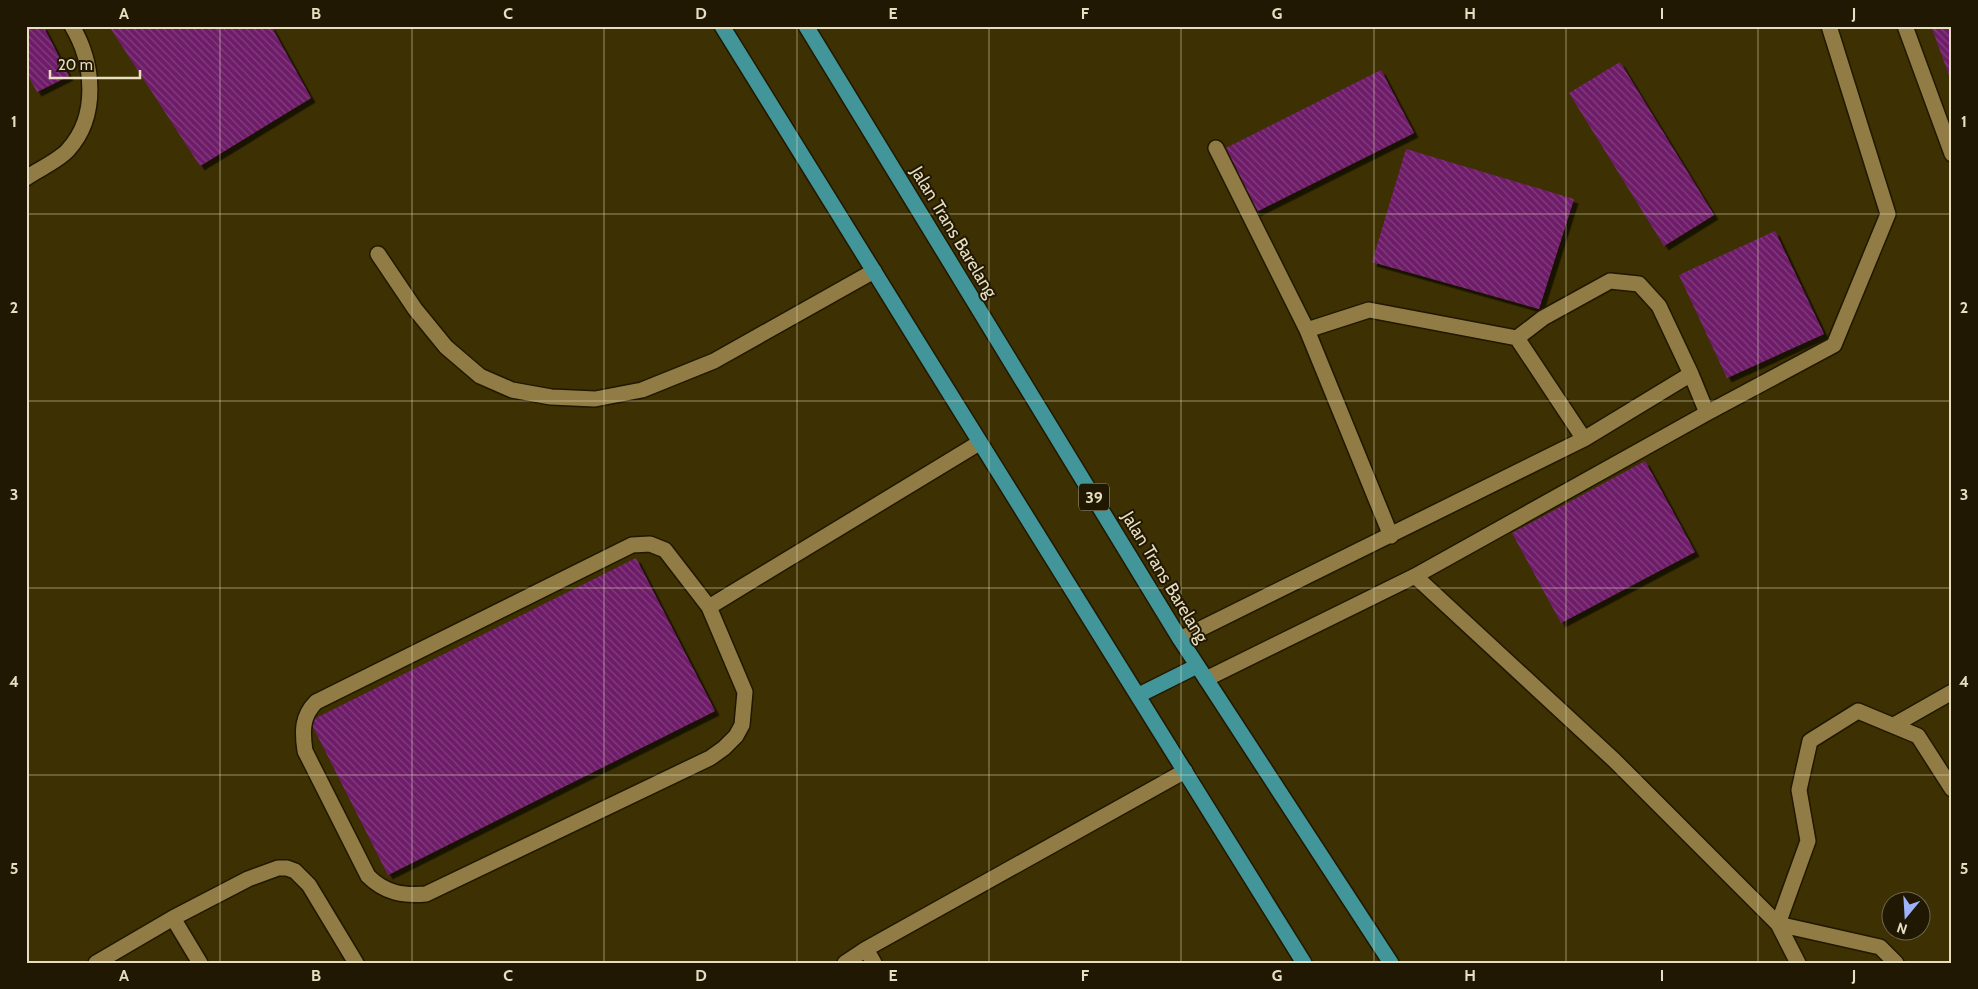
<svg xmlns="http://www.w3.org/2000/svg" width="1978" height="989" font-family="Cabin,sans-serif">
  <defs>
    <pattern id="building-back-hatch" width="6" height="6" patternUnits="userSpaceOnUse" patternTransform="scale(1.25)"><rect width="6" height="6" fill="#6e1e69"/><path d="M-1 5l2 2M0 0l6 6M5-1l2 2" fill="none" stroke="#833e7d"/></pattern>
    <filter id="shadow"><feDropShadow dx="4.5" dy="4.5" stdDeviation="0" flood-color="#0009"/></filter>
  </defs>
  <rect width="100%" height="100%" fill="#3d3002"/>
  <path fill="url(#building-back-hatch)" filter="url(#shadow)" d="M 26,26 L 43,26 L 69,76 L 37,92 L 26,72 Z
    M 109,26 L 271,26 L 311,98 L 200,166 Z
    M 1931,26 L 1952,26 L 1952,83 Z
    M 1620,62 L 1714,215 L 1664,246 L 1569,93 Z
    M 1381,70 L 1414,133 L 1256,212 L 1224,149 Z
    M 1406,149 L 1574,199 L 1539,309 L 1372,262 Z
    M 1775,231 L 1824,334 L 1727,378 L 1679,275 Z
    M 1645,461 L 1695,552 L 1561,623 L 1512,533 Z
    M 636,558 L 715,711 L 388,875 L 310,721 Z"/>
  <g fill="none" stroke-linecap="round" stroke-linejoin="round">
    <g stroke="#211800" stroke-width="18">
      <path id="service" d="M 1905,26 L 1952,154
        M 1216,148 L 1307,330
        M 26,178 C 39,169 58,161 68,150 C 99,116 94,63 72,26
        M 378,254 L 415,309 L 446,347 L 480,376 L 512,390 L 551,397 L 595,399 L 642,390 L 714,361 L 874,271
        M 1584,439 L 1517,338 L 1543,318 L 1610,281 L 1639,284 L 1659,306 L 1691,374
        M 1391,536 L 1307,330 L 1369,310 L 1517,338
        M 1415,576 L 1614,760 L 1778,924 L 1798,963
        M 709,607 L 745,692 L 742,725 L 736,736 L 724,748 L 710,758 L 426,894 C 403,896 385,893 368,876 L 305,751 C 302,731 302,716 316,702 L 632,545 L 650,544 L 665,550 L 709,607 L 979,443
        M 1180,639 L 1584,439 L 1691,374 L 1707,413
        M 1206,679 L 1415,576 L 1707,413 L 1834,345 L 1888,214 L 1829,26
        M 1894,725 L 1952,692
        M 1896,963 L 1880,947 L 1778,924 L 1808,841 L 1799,790 L 1810,741 L 1858,711 L 1918,736 L 1952,789"/>
    </g>
    <g stroke="#211800" stroke-width="18">
      <path id="minor" d="M 173,918 L 200,963
        M 866,949 L 874,963
        M 96,963 L 173,918 L 248,879 L 278,868 L 287,868 L 295,871 L 309,885 L 356,963
        M 845,963 L 866,949 L 1185,771"/>
    </g>
    <g stroke="#211800" stroke-width="18">
      <path id="trunk" d="M 722,26 C 915,339 1110,650 1304,963
        M 806,26 L 1180,639 L 1391,963
        M 1139,695 L 1197,666"/>
    </g>
    <use href="#service" stroke="#907c44" stroke-width="15"/>
    <use href="#minor" stroke="#907c44" stroke-width="15"/>
    <use href="#trunk" stroke="#429598" stroke-width="15"/>
  </g>
  <path fill="none" stroke="#e8dec2" stroke-width="1" stroke-opacity="0.55" d="M 220,26 L 220,963M 412,26 L 412,963M 604,26 L 604,963M 797,26 L 797,963M 989,26 L 989,963M 1181,26 L 1181,963M 1374,26 L 1374,963M 1566,26 L 1566,963M 1758,26 L 1758,963M 26,214 L 1952,214M 26,401 L 1952,401M 26,588 L 1952,588M 26,775 L 1952,775"/>
  <g text-anchor="middle" stroke-width="4" stroke-linejoin="round" paint-order="stroke">
    <rect fill="#201802" stroke="#aca388" stroke-width="1" x="1079" y="483.5" width="30" height="27" rx="4"/>
    <g font-size="16" font-weight="bold" fill="#e8dec2">
      <text x="1094" y="503">39</text>
    </g>
    <g font-size="18" fill="#e8dec2" stroke="#201802">
      <text transform="translate(954 232) rotate(59)" y="6">Jalan Trans Barelang</text>
      <text transform="translate(1165 577) rotate(59)" y="6">Jalan Trans Barelang</text>
    </g>
  </g>
  <rect width="1978" height="989" fill="none" stroke="#201802" stroke-width="55"/>
  <g transform="translate(1906 916) rotate(198)"><circle r="24" fill="#201802" stroke="#70674f"/>
  <path d="M0-4L9 19L0 12L-9 19Z" fill="#9db4fd"/>
  <text y="-8" font-size="14" font-weight="bold" text-anchor="middle" fill="#e8dec2">N</text>
  </g>
  <path d="M50 70v8h90v-8" fill="none" stroke="#e8dec2" stroke-width="2.5"/>
  <text x="58" y="70" font-size="15" fill="#e8dec2" stroke="#201802" stroke-width="4" paint-order="stroke">20 m</text>
  <rect x="28" y="28" width="1922" height="934" fill="none" stroke="#e8dec2" stroke-width="2"/>
  <g font-size="16" text-anchor="middle" font-weight="bold" fill="#e8dec2">
    <text x="124" y="19">A</text>
    <text x="316" y="19">B</text>
    <text x="508" y="19">C</text>
    <text x="701" y="19">D</text>
    <text x="893" y="19">E</text>
    <text x="1085" y="19">F</text>
    <text x="1277" y="19">G</text>
    <text x="1470" y="19">H</text>
    <text x="1662" y="19">I</text>
    <text x="1854" y="19">J</text>
    <text x="14" y="127">1</text>
    <text x="1964" y="127">1</text>
    <text x="14" y="313">2</text>
    <text x="1964" y="313">2</text>
    <text x="14" y="500">3</text>
    <text x="1964" y="500">3</text>
    <text x="14" y="687">4</text>
    <text x="1964" y="687">4</text>
    <text x="14" y="874">5</text>
    <text x="1964" y="874">5</text>
    <text x="124" y="981">A</text>
    <text x="316" y="981">B</text>
    <text x="508" y="981">C</text>
    <text x="701" y="981">D</text>
    <text x="893" y="981">E</text>
    <text x="1085" y="981">F</text>
    <text x="1277" y="981">G</text>
    <text x="1470" y="981">H</text>
    <text x="1662" y="981">I</text>
    <text x="1854" y="981">J</text>
  </g>
</svg>
